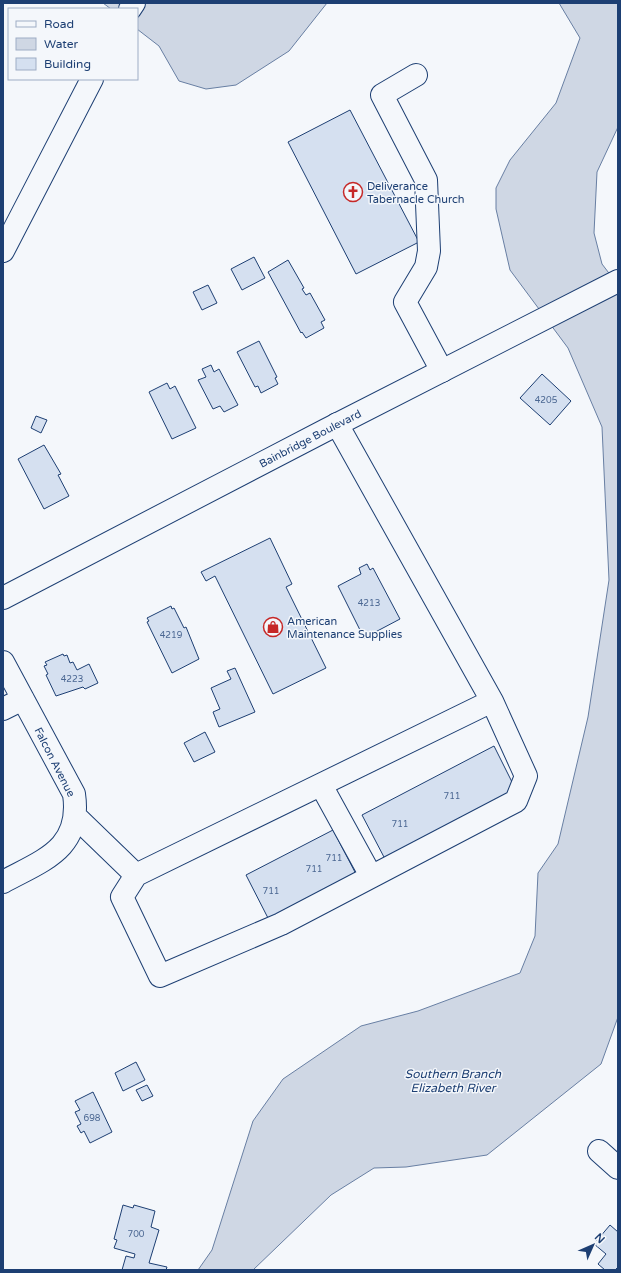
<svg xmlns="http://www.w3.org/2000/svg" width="621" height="1273" font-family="'Varela Round',sans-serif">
  <rect width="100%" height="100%" fill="#f4f7fb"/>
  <path fill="#cfd7e4" stroke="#687fa3" d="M 103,3 L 327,3 L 289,51 L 236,85 L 206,89 L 179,81 L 159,46 L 137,29 L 137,9 L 111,9 Z
    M 559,3 L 618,3 L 618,127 L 597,172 L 594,233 L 602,264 L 618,285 L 618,1017 L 601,1064 L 487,1155 L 406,1167 L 374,1168 L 331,1195 L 253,1270 L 198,1270 L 212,1250 L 253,1121 L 283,1079 L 361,1026 L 418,1011 L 520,973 L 535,936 L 538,873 L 558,844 L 588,717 L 609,580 L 602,427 L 568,348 L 510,270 L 496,209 L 496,188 L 510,160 L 556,103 L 580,38 Z"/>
  <path fill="#d5e0f0" stroke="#1d3f73" d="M 350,110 L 419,242 L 356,274 L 288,142 Z
    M 254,257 L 265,278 L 242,290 L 231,269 Z
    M 288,260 L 304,288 L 302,289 L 306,295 L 310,293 L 325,320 L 321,322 L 324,328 L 306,338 L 302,332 L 301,333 L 268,272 Z
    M 208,285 L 217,303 L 202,310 L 193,292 Z
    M 259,341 L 277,377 L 275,378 L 278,384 L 261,393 L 258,386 L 255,387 L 237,352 Z
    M 211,365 L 214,372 L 219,369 L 238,405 L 224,412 L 220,406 L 213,409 L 198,380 L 206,377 L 202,369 Z
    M 542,374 L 571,401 L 550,425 L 520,398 Z
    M 167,383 L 170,389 L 175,386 L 196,428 L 172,439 L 149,392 Z
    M 36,416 L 47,420 L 41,433 L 31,428 Z
    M 44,445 L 61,474 L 58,475 L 69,496 L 44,509 L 18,459 Z
    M 270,538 L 292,584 L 286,587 L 326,668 L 273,694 L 215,576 L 206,581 L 201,572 Z
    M 367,564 L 370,570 L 373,568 L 400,619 L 364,638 L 338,586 L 361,574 L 359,568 Z
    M 171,606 L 172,609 L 174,608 L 184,628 L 186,627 L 199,659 L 172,673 L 147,622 L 149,621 L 147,618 Z
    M 63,654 L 64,656 L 67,655 L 70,663 L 73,662 L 77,670 L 89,664 L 98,683 L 85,689 L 83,687 L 56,696 L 46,675 L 48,674 L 44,666 L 47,665 L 45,662 Z
    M 235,668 L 255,712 L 219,727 L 213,712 L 220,709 L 211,688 L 231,679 L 227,671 Z
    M 205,732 L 215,752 L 194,762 L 184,743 Z
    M 494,746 L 516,790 L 385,859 L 362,815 Z
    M 333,830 L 356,874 L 269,920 L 246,875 Z
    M 136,1062 L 145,1080 L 123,1091 L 115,1073 Z
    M 147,1085 L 153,1096 L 142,1101 L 136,1090 Z
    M 93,1092 L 112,1132 L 90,1143 L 84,1131 L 81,1133 L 77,1126 L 81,1124 L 75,1112 L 80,1110 L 75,1101 Z
    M 123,1205 L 133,1208 L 134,1205 L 155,1211 L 151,1227 L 159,1230 L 149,1263 L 167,1267 L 166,1270 L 122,1270 L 126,1256 L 134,1258 L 135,1254 L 114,1248 L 117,1240 L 114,1239 Z
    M 610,1225 L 618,1232 L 618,1267 L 615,1270 L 605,1270 L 598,1264 L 606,1254 L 594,1244 Z"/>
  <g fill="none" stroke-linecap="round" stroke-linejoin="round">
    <g stroke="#1d3f73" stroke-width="24">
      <path id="minor" d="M 416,75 L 382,95 L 426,180 L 429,251 L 426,267 L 405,302 L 442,371
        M 337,424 L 492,701 L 526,776 L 516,801 L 281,924 L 160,976 L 122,897 L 136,875 L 492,701
        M 3,662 L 74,794 C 82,849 43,860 3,882
        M 3,709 L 23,699
        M 321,785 L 371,876
        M 75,816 L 136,875
        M 599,1151 L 618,1168"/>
    </g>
    <g stroke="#1d3f73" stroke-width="24">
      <g id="major">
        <path id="s1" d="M 3,598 L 326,430 L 618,281"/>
      </g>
    </g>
    <g stroke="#1d3f73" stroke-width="24">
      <path id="highway" d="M 130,9 L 134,3
        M 3,251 L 92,79"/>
    </g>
    <use href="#minor" stroke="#f4f7fb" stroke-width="22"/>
    <use href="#major" stroke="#f4f7fb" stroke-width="22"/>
    <use href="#highway" stroke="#f4f7fb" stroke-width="22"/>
  </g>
  <defs>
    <g id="church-ring" transform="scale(1)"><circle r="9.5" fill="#f4f7fb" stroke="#c62828" stroke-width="1.5"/><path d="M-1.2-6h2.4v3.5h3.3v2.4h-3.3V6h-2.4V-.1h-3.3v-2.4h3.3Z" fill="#c62828"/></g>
    <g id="shop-ring" transform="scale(1)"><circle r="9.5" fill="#f4f7fb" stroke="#c62828" stroke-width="1.5"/><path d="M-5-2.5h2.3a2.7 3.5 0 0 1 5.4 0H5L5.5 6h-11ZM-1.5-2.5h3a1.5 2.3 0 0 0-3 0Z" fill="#c62828"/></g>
  </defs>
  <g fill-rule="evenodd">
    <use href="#church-ring" x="353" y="192"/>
    <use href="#shop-ring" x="273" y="627"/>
  </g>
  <g text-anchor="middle" stroke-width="3" stroke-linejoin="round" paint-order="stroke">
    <g font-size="9" fill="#4b6792">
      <text x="546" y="403">4205</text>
      <text x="369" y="606">4213</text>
      <text x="171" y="638">4219</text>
      <text x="72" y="682">4223</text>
      <text x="452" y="799">711</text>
      <text x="400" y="827">711</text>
      <text x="334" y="861">711</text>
      <text x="314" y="872">711</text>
      <text x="271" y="894">711</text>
      <text x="92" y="1121">698</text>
      <text x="136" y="1237">700</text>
    </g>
    <g font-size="11" fill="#1d3f73" stroke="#f4f7fb" text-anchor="start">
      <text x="367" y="190">Deliverance<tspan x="367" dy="13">Tabernacle Church</tspan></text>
      <text x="287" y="625">American<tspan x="287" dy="13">Maintenance Supplies</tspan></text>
    </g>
    <g font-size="11" fill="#1d3f73" stroke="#f4f7fb">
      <text dy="4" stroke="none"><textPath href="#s1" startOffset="346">Bainbridge Boulevard</textPath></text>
      <text transform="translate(55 762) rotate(63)" y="4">Falcon Avenue</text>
    </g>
    <g font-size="12" font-style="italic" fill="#1d3f73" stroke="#f4f7fb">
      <text x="453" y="1078">Southern Branch<tspan x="453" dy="14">Elizabeth River</tspan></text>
    </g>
  </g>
  <rect width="621" height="1273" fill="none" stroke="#1d3f73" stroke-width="8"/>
  <rect x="8" y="8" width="130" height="72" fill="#f4f7fb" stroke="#9eadc5"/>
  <rect x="16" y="21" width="20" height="6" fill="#f4f7fb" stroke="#9eadc5"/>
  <text x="44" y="28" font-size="12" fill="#1d3f73">Road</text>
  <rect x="16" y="38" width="20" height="12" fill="#cfd7e4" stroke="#9eadc5"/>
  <text x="44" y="48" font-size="12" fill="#1d3f73">Water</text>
  <rect x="16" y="58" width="20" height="12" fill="#d5e0f0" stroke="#9eadc5"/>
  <text x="44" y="68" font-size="12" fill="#1d3f73">Building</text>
  <g transform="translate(593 1245) rotate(45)" stroke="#f4f7fb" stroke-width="3" paint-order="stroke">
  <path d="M0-3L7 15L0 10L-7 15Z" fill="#1d3f73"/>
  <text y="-6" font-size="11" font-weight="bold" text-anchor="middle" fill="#1d3f73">N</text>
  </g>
</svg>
